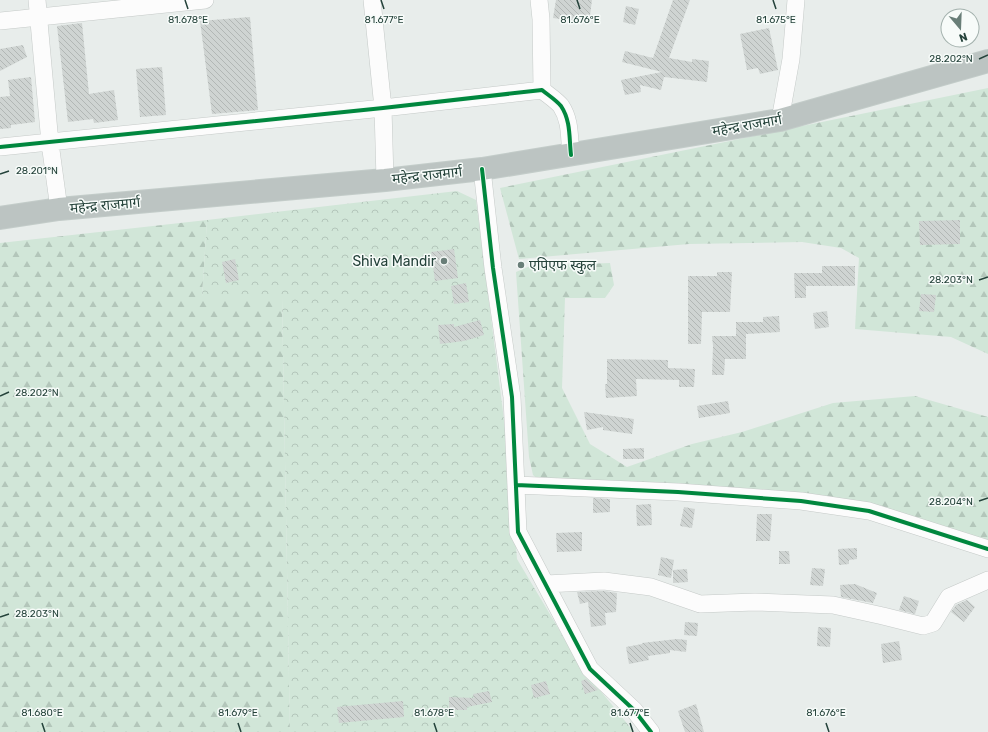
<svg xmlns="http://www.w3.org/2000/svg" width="988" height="732" font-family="Rubik,'Noto Sans Devanagari',sans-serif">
  <defs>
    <pattern id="forest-firs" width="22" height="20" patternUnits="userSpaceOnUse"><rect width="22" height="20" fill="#d1e6d8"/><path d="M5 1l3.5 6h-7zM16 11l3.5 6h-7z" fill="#b3c6ba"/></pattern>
    <pattern id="park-crowns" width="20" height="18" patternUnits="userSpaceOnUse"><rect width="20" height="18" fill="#d1e6d8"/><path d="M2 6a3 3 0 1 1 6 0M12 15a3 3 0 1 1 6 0" fill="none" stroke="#b3c6ba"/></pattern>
    <pattern id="building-back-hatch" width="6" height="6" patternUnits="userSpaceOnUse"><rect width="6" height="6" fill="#cfd4d2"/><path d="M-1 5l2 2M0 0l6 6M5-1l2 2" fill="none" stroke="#b2b7b5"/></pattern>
  </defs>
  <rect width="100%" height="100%" fill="#e8edeb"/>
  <path fill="url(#forest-firs)" d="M 988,88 L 988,354 L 951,337 L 855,329 L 859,258 L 841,248 L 802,242 L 689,244 L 519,259 L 500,188 Z
    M 207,220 L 202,297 L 282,297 L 290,732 L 0,732 L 0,243 Z
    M 610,263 L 614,285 L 605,298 L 565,298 L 562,388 L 590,444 L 627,467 L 692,444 L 742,432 L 833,403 L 915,396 L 988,417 L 988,541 L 896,512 L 541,482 L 533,475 L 529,457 L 516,272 L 530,266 Z"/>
  <path fill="url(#park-crowns)" d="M 457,191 L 476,200 L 509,459 L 517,559 L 582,668 L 634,732 L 290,732 L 282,297 L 202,297 L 207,220 Z"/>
  <path fill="url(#building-back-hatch)" d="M 556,0 L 592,0 L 589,23 L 553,18 Z
    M 673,0 L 690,0 L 669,58 L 692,62 L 692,59 L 709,61 L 707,82 L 664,77 L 661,90 L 640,85 L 641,92 L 625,95 L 621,80 L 662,72 L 622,62 L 625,51 L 653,58 Z
    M 626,6 L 639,9 L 635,25 L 623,22 Z
    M 250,17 L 258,110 L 212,114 L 200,21 Z
    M 82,23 L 89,94 L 114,90 L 118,120 L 94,123 L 93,119 L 68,122 L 57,26 Z
    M 769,28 L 778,70 L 760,74 L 758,68 L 747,70 L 740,34 Z
    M 23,45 L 27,57 L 0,71 L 0,49 Z
    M 162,67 L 166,115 L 140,117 L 136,69 Z
    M 31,77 L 35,122 L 11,125 L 11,128 L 0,129 L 0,97 L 10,96 L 8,80 Z
    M 960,220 L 960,244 L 920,245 L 919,221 Z
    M 454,249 L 458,278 L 435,281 L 431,252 Z
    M 235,259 L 239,280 L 226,283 L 222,262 Z
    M 822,266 L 855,266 L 855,286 L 806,286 L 806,298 L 795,298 L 794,273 L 822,273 Z
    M 717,272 L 732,272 L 730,312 L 702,312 L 701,344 L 688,344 L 688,276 L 717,276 Z
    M 466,283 L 469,302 L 454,304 L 451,286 Z
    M 921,294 L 936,295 L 934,312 L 919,311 Z
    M 827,311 L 829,327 L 815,329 L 813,313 Z
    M 779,316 L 780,332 L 746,334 L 746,359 L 725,359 L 724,375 L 712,375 L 713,346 L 712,336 L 736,336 L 736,322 L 763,322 L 763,317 Z
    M 480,320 L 484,335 L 464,341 L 440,344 L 438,325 L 454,324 L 454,327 Z
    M 607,359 L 668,360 L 668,368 L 695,369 L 694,387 L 679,387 L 679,380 L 636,379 L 637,396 L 606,398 L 605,384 L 607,384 Z
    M 728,401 L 730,413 L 699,418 L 697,406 Z
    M 584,412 L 634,419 L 632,434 L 603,430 L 603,427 L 587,430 Z
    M 644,448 L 644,459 L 623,459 L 623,449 Z
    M 593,498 L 610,499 L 610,512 L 593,513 Z
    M 651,504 L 652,525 L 637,526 L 636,505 Z
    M 684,507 L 695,509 L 692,528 L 680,526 Z
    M 757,514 L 772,514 L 770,541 L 756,541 Z
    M 582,532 L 582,551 L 557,552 L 556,533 Z
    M 857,548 L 857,559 L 849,560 L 849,564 L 839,565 L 838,549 Z
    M 779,551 L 789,551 L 790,564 L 779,564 Z
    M 661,557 L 674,560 L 671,578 L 658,575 Z
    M 812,568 L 825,569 L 823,586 L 810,585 Z
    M 687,569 L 688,582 L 673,583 L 673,570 Z
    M 855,584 L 877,593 L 873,603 L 841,597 L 840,585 Z
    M 604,591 L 617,593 L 616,612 L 605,613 L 606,625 L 591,627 L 588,602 L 580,604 L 577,592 Z
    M 904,596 L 919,601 L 915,614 L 899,610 Z
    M 967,600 L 975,607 L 964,622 L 951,612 L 956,605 Z
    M 685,622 L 698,623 L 697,636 L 684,635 Z
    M 818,627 L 831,628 L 830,647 L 817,646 Z
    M 677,639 L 687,640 L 686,652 L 670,650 L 670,653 L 648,656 L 649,660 L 629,664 L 626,647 L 642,644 L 642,643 Z
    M 899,641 L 902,660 L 883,663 L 881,644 Z
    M 586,679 L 598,690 L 585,694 L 581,681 Z
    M 546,681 L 550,694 L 534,698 L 531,685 Z
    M 489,691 L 492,702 L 467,707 L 467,710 L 449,710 L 449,697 L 474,698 L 473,694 Z
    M 403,701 L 404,717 L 339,723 L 337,707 Z
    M 696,704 L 704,732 L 685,732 L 678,711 Z"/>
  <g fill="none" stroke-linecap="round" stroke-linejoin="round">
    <g stroke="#c5cac8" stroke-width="18">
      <path id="minor" d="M 37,0 L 50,143 L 59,209
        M 372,0 L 383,108 L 385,180
        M 539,0 L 541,19 L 542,90
        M 0,21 L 205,0
        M 780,120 L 791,59 L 796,0
        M 0,147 L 383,108 L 542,90 C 548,95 556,100 561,106 C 571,121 569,138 571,155
        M 482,169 L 493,268 L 512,397 L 518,532 L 590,669 L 634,710 L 651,732
        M 516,485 L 678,492 L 801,501 L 869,511 L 988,549
        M 546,584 L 604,581 L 651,587 L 700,604 L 755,602 L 833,605 L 883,616 L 923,626 L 933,623 L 949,597 L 988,580"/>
    </g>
    <g stroke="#c3ccc9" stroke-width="24">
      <path id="highway" d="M 0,218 L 59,209 L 385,180 L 482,169 L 780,120 L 988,61"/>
    </g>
    <use href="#minor" stroke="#fcfcfc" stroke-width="17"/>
    <use href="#highway" stroke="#bcc4c2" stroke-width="22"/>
    <g stroke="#f7fbf9" stroke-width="6">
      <path id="cycleway" d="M 0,147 L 383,108 L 542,90 C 548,95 556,100 561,106 C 571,121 569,138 571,155
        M 482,169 L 493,268 L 512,397 L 518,532 L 590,669 L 634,710 L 651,732
        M 516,485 L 678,492 L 801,501 L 869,511 L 988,549"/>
    </g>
    <use href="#cycleway" stroke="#00873e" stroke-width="4"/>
  </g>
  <path fill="none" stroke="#24423a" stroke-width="1.5" d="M 185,0 L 188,9M 381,0 L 384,9M 577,0 L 580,9M 773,0 L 776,9M 979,59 L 988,55M 0,174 L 9,171M 979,280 L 988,277M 0,396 L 9,392M 979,501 L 988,498M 0,617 L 9,614M 42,723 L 45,732M 238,723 L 241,732M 434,723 L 437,732M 630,723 L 633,732M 826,723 L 829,732"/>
  <g fill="#697e78" stroke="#f7fbf9" stroke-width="1.5">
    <circle cx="444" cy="261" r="4"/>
    <circle cx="521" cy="265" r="4"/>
  </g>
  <g text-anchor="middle" stroke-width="3" stroke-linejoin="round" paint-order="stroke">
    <g font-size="14" fill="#24423a" stroke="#f7fbf9">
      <text transform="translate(747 125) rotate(-10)" y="5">महेन्द्र राजमार्ग</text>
      <text transform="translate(427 175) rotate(-6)" y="5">महेन्द्र राजमार्ग</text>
      <text transform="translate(105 205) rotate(-5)" y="5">महेन्द्र राजमार्ग</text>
    </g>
    <g font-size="14" fill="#24423a" stroke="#f7fbf9" text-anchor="end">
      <text x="436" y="266">Shiva Mandir</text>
      <text x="529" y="270" text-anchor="start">एपिएफ स्कुल</text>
    </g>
  </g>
  <g font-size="10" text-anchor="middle" fill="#24423a" stroke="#f7fbf9" stroke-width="3" stroke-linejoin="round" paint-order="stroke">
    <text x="188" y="23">81.678°E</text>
    <text x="384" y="23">81.677°E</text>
    <text x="580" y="23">81.676°E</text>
    <text x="776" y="23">81.675°E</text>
    <text x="951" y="62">28.202°N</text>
    <text x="37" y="174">28.201°N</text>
    <text x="951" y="283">28.203°N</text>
    <text x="37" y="396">28.202°N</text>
    <text x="951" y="505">28.204°N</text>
    <text x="37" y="617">28.203°N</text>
    <text x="42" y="716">81.680°E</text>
    <text x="238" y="716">81.679°E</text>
    <text x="434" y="716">81.678°E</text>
    <text x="630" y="716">81.677°E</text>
    <text x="826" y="716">81.676°E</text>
  </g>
  <g transform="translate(960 28) rotate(161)"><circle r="19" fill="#f7fbf9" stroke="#a3b1ad"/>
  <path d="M0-3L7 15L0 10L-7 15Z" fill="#697e78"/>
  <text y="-6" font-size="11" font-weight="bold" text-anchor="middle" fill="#24423a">N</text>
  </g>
</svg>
